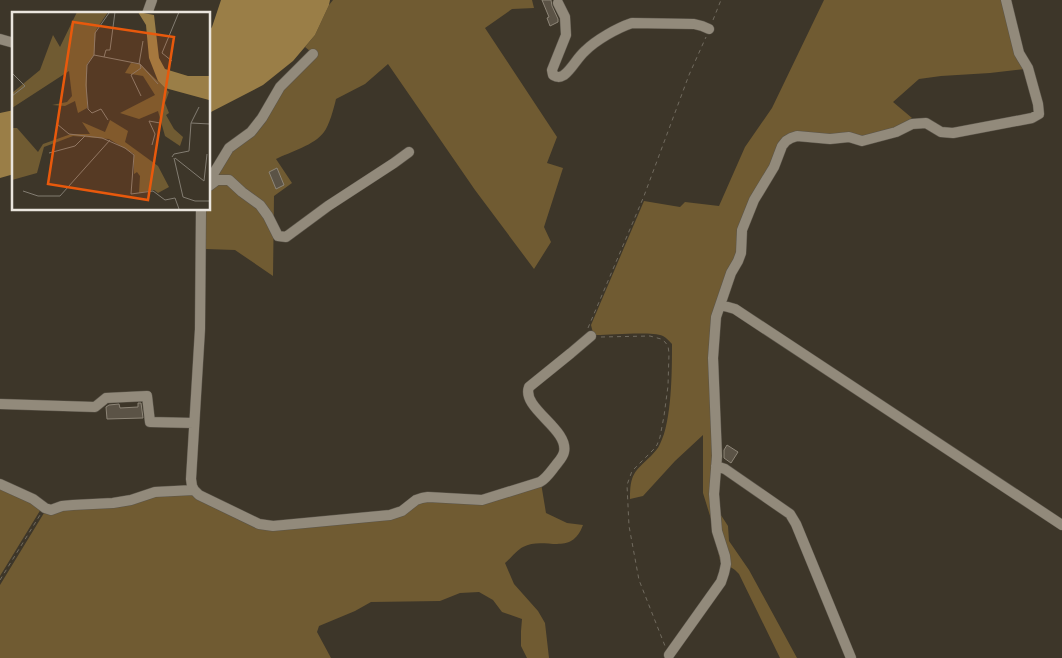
<svg xmlns="http://www.w3.org/2000/svg" width="1062" height="658" font-family="Karla,sans-serif">
  <rect width="100%" height="100%" fill="#3d3629"/>
  <path fill="#705b32" d="M 333,0 L 532,0 L 534,8 L 512,9 L 485,28 L 557,137 L 547,163 L 563,168 L 544,227 L 551,242 L 534,269 L 475,190 L 388,64 L 365,84 L 336,99 C 334,108 329,126 324,132 C 315,145 290,152 276,159 L 292,183 L 274,196 L 273,276 L 235,250 L 206,249 L 205,209 L 209,209 L 209,176 L 227,144 L 257,121 L 310,51 L 305,47 L 315,35 L 329,5 Z
    M 824,0 L 1003,0 L 1025,69 L 990,73 L 941,76 L 919,79 L 893,102 L 912,118 L 891,130 L 863,138 L 784,140 L 714,311 L 714,463 L 711,518 L 717,509 L 728,526 L 729,541 L 749,570 L 797,658 L 780,658 L 739,574 L 735,570 L 720,560 L 711,519 L 703,493 L 703,435 L 675,461 L 643,496 L 630,499 C 630,474 634,472 651,456 C 654,452 658,449 660,444 C 672,421 672,370 672,344 C 669,341 667,338 663,336 C 651,331 612,335 596,335 L 593,333 L 591,325 L 644,201 L 680,207 L 685,202 L 719,206 L 745,147 L 772,108 Z
    M 541,483 L 546,513 L 567,523 L 583,525 C 571,558 544,535 523,547 C 517,550 511,558 505,563 L 514,584 L 538,611 L 545,623 L 549,658 L 527,658 L 521,646 L 521,631 L 522,619 L 502,612 L 493,600 L 479,592 L 460,593 L 440,601 L 371,602 L 355,611 L 319,626 L 317,632 L 331,658 L 0,658 L 0,585 L 44,513 L 155,495 L 189,493 L 259,526 L 376,521 L 417,502 L 481,502 Z
    M 0,489 L 33,503 L 41,509 L 0,576 Z"/>
  <path fill="#9a7e47" d="M 221,0 L 330,0 L 329,5 L 315,35 L 293,61 L 263,85 L 209,113 L 209,31 L 212,27 Z
    M 14,110 L 14,174 L 0,178 L 0,113 Z"/>
  <path fill="#5b5346" stroke="#8d8577" d="M 542,0 L 551,0 L 552,6 L 558,19 L 558,22 L 550,26 L 547,18 L 549,17 Z
    M 277,168 L 284,185 L 276,189 L 269,172 Z
    M 138,403 L 141,403 L 143,418 L 107,419 L 106,407 L 109,405 L 119,404 L 120,408 L 138,407 Z
    M 727,445 L 738,452 L 731,463 L 724,458 L 724,450 Z"/>
  <g fill="none" stroke-linecap="round" stroke-linejoin="round">
    <g stroke="#5b554a" stroke-width="11">
      <path id="minor" d="M 558,3 L 565,17 L 566,35 L 552,70 L 553,75 C 557,77 559,78 564,75 C 572,69 577,58 585,51 C 596,40 617,28 632,23 L 694,24 L 702,26 L 709,29
        M 147,14 L 152,0
        M 0,39 L 14,43
        M 209,181 L 229,148 L 251,132 L 262,118 L 280,87 L 313,54
        M 209,186 L 217,180 L 229,180 L 242,192 L 260,205 L 268,216 L 278,236 L 286,237 L 328,206 L 394,163 L 409,152
        M 721,305 L 735,309 L 1062,525
        M 0,404 L 95,407 L 106,398 L 147,396 L 150,422 L 194,423
        M 716,466 L 725,469 L 790,514 L 796,524 L 851,658
        M 0,484 L 33,499 L 45,508 L 51,510 L 62,506 L 73,505 L 113,503 L 131,500 L 155,492 L 194,490 L 199,495 L 259,524 L 273,526 L 390,515 L 402,511 L 416,500 L 422,498 L 428,497 L 482,500 L 540,482 C 547,478 551,471 556,465 C 559,461 563,457 564,452 C 569,429 521,408 529,387 L 571,353 L 591,336
        M 194,490 L 192,486 L 191,479 L 200,329 L 201,209
        M 669,655 L 721,582 L 724,573 L 726,564 L 725,556 L 717,531 L 714,494 L 717,456 L 713,358 L 716,317 L 731,273 L 738,261 L 741,253 L 742,230 L 754,200 L 774,167 L 782,146 L 786,141 L 791,138 L 797,136 L 830,139 L 849,137 L 862,141 L 896,132 L 912,124 L 926,123 L 941,132 L 953,133 L 1032,118 L 1039,114 L 1038,104 L 1028,68 L 1019,53 L 1006,0"/>
    </g>
    <path stroke="#716b5f" stroke-width="1" stroke-dasharray="4 4" stroke-linecap="butt" d="M 713,20 L 721,0
      M 588,328 L 644,196 L 689,75 L 706,37
      M 601,337 L 650,336 L 661,339 L 665,342 L 668,346 L 669,353 L 668,386 L 664,416 L 660,437 L 657,445 L 653,450 L 632,471 L 627,485 L 629,526 L 639,580 L 665,646
      M 0,580 L 40,515"/>
    <use href="#minor" stroke="#928a7b" stroke-width="10"/>
  </g>
  <g transform="translate(12 12)">
    <rect width="198" height="198" fill="#3d3629"/>
    <path d="M 65,0 L 96,0 L 84,18 L 82,43 L 75,52 L 75,96 L 66,101 L 63,89 L 53,94 L 40,93 L 55,90 L 60,84 L 57,59 L 0,96 L 0,81 L 28,58 L 41,23 L 48,35 ZM 119,51 L 128,52 L 157,80 L 153,91 L 157,101 L 154,103 L 162,117 L 171,125 L 168,134 L 153,124 L 146,99 L 127,107 L 108,101 L 143,83 L 131,64 L 113,61 ZM 98,108 L 116,119 L 113,130 L 146,154 L 157,175 L 146,181 L 142,178 L 127,181 L 128,164 L 125,160 L 122,162 L 122,142 L 97,127 L 61,124 L 32,135 L 25,161 L 0,168 L 0,116 L 5,116 L 26,140 L 31,132 L 59,122 L 78,122 L 70,110 L 93,120 Z" fill="#705b32"/>
    <path d="M 126,0 L 142,3 L 147,46 L 153,57 L 176,64 L 197,64 L 197,88 L 153,76 L 146,69 L 137,46 L 134,13 Z" fill="#9a7e47"/>
    <path fill="none" stroke="#827c71" stroke-width="1" d="M 82,43 L 128,52 L 129,56 L 119,63 L 129,84M 92,45 L 94,38 L 98,38 L 103,0M 160,49 L 150,41 L 167,0M 127,52 L 131,29M 128,52 L 146,72M 0,61 L 13,74 L 0,84M 96,108 L 89,97 L 80,101 L 76,97 L 74,73 L 75,53 L 82,43 L 83,21 L 97,1M 179,111 L 198,112M 45,112 L 57,122 L 90,126 L 113,136 L 122,143 L 119,182 L 141,179 L 153,188 L 163,186 L 167,197M 140,133 L 143,122 L 137,109 L 148,111M 37,141 L 63,134 L 73,124M 160,145 L 162,142 L 177,139 L 179,111 L 187,95M 162,146 L 171,185 L 183,189 L 198,189M 163,146 L 192,169 L 195,142M 11,179 L 26,184 L 48,184 L 98,128"/>
    <path fill="#e8590c" fill-opacity="0.15" stroke="#e8590c" stroke-width="2.5" d="M 61,10 L 162,25 L 136,188 L 36,172 Z"/>
    <rect width="198" height="198" fill="none" stroke="#eae5dd" stroke-width="2.5"/>
  </g>
</svg>
